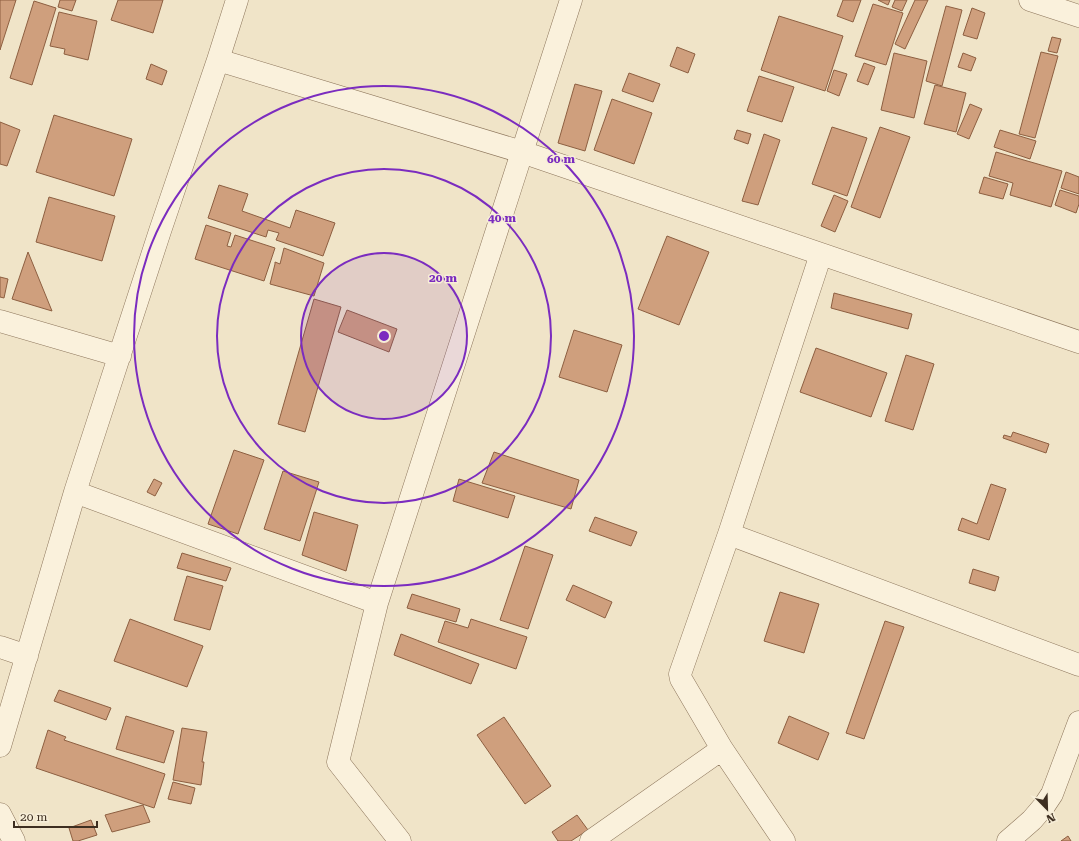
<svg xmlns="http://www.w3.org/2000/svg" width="1079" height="841" font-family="'Roboto Serif',serif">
  <rect width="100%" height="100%" fill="#f0e4c8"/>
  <path fill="#cf9f7d" stroke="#8d5f41" d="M 0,0 L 16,0 L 0,50 Z
    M 60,0 L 76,0 L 72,11 L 58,7 Z
    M 118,0 L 163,0 L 153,33 L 111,20 Z
    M 843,0 L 861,0 L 853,22 L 837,16 Z
    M 878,0 L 890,0 L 888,5 Z
    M 895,0 L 907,0 L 902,11 L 892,7 Z
    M 915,0 L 928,0 L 905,49 L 895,44 Z
    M 34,1 L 56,8 L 32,85 L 10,78 Z
    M 873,4 L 903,13 L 886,65 L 855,56 Z
    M 946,6 L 962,10 L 942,86 L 926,81 Z
    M 972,8 L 985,13 L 977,39 L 963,35 Z
    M 59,12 L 97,21 L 88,60 L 64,54 L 65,49 L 50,46 Z
    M 779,16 L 843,36 L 825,91 L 761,70 Z
    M 1052,37 L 1061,39 L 1057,53 L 1048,51 Z
    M 677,47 L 695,54 L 688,73 L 670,66 Z
    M 1041,52 L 1058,56 L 1035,138 L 1019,134 Z
    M 894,53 L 927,61 L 914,118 L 881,110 Z
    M 963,53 L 976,58 L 971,71 L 958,67 Z
    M 864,63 L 875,67 L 868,85 L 857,81 Z
    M 151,64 L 167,71 L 162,85 L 146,79 Z
    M 834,70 L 847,74 L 839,96 L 827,91 Z
    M 629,73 L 660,84 L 653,102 L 622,91 Z
    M 759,76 L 794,87 L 782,122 L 747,111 Z
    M 575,84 L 602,91 L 585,151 L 558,143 Z
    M 935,85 L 966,93 L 956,132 L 924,124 Z
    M 612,99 L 652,113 L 634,164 L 594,150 Z
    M 970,104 L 982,109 L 969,139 L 957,134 Z
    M 54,115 L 132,139 L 114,196 L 36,172 Z
    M 0,122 L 20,130 L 7,166 L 0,164 Z
    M 832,127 L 867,138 L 847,196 L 812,184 Z
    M 880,127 L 910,137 L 880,218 L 851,207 Z
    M 737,130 L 751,134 L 748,144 L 734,139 Z
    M 1000,130 L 1036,141 L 1030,159 L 994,147 Z
    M 764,134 L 780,140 L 758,205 L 742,201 Z
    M 996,152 L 1062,171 L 1051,207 L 1010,195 L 1013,183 L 989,176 Z
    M 1066,172 L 1079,177 L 1079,194 L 1061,188 Z
    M 984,177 L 1008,184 L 1003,199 L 979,193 Z
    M 219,185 L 248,194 L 242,211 L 290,228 L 296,210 L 335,223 L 323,256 L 276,240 L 279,233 L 268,230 L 266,237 L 208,218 Z
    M 1060,190 L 1079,196 L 1079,204 L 1076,213 L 1055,205 Z
    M 834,195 L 848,201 L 835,232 L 821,226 Z
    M 49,197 L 115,216 L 102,261 L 36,242 Z
    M 206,225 L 231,233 L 227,246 L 231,247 L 235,235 L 275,248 L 264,281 L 195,259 Z
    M 667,236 L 709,252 L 679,325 L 638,309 Z
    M 284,248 L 324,263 L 314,296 L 270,284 L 275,264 L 275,262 L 280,264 Z
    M 28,252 L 52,311 L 12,299 Z
    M 0,277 L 8,279 L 4,298 L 0,297 Z
    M 834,293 L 912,314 L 908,329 L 831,308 Z
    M 314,299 L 341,307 L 305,432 L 278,424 Z
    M 347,310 L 397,329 L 389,352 L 338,332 Z
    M 574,330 L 622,345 L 607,392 L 559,377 Z
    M 816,348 L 887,373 L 871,417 L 800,392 Z
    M 906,355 L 934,364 L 913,430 L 885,421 Z
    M 1013,432 L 1049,444 L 1046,453 L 1003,438 L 1004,435 L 1011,437 Z
    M 234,450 L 264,460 L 238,534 L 208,524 Z
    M 494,452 L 579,480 L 571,509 L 482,483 Z
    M 283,471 L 319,482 L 300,541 L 264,529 Z
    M 154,479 L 162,483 L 155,496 L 147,492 Z
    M 459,479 L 515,496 L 508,518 L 453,501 Z
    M 991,484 L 1006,489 L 989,540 L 958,530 L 962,518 L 977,524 Z
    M 314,512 L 358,525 L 346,571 L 302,555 Z
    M 595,517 L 637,532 L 631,546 L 589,531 Z
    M 525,546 L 553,555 L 528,629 L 500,620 Z
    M 182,553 L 231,568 L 226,581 L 177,568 Z
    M 973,569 L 999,577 L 995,591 L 969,583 Z
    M 187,576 L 223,586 L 210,630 L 174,620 Z
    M 573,585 L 612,602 L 605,618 L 566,600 Z
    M 780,592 L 819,604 L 804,653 L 764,641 Z
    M 412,594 L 460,609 L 456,622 L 407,608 Z
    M 130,619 L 203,646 L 187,687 L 114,661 Z
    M 471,619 L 527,637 L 516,669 L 438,642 L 445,621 L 468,628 Z
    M 885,621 L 904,627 L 864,739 L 846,733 Z
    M 401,634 L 479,664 L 471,684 L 394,655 Z
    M 59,690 L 111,708 L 106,720 L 54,701 Z
    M 126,716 L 174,731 L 164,763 L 116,749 Z
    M 789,716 L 829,733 L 818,760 L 778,743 Z
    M 504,717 L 551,786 L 525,804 L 477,735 Z
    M 182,728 L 207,732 L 202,762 L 204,762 L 201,785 L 173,780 Z
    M 48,730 L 66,737 L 64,740 L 165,774 L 154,808 L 36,768 Z
    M 173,782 L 195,788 L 191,804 L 168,799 Z
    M 143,805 L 150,822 L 112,832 L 105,815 Z
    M 577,815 L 588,830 L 571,841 L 558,841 L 552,832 Z
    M 91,820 L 97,835 L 78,841 L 73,841 L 69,828 Z
    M 1068,836 L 1071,841 L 1061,841 Z"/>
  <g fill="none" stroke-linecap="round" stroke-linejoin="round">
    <g stroke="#8d765c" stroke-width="23">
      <path id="street" d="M 1030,0 L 1079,16
        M 218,60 L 522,152 L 1079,342
        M 0,321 L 120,356
        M 75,492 L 377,603
        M 729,534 L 1079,665
        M 0,647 L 27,656
        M 0,746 L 75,492 L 160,231 L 218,60 L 237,0
        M 0,814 L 14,841
        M 400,841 L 338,762 L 377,603 L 571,0
        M 591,841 L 722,749
        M 784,841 L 722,749 L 681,679 L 680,674 L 729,534 L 821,254
        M 1008,841 L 1032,820 L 1044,806 L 1052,794 L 1079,722"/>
    </g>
    <use href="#street" stroke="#faf1dc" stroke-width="22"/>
  </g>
  <circle cx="384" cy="336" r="83" fill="#7b2cbf" fill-opacity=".12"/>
  <g fill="none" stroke="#7b2cbf" stroke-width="2">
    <circle cx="384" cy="336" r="83"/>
    <circle cx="384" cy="336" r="167"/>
    <circle cx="384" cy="336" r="250"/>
  </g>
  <circle cx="384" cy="336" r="6" fill="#7b2cbf" stroke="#f7eed8" stroke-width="2"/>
  <g font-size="12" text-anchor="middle" font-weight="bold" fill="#7b2cbf" stroke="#f7eed8" stroke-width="3" stroke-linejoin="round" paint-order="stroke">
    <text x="561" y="163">60 m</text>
    <text x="502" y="222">40 m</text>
    <text x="443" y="282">20 m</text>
  </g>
  <g transform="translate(1047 809) rotate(157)" stroke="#f7eed8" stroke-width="3" paint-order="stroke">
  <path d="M0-3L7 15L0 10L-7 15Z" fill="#3d2e20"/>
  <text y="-6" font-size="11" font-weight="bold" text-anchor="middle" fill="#3d2e20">N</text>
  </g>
  <path d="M14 821v6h83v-6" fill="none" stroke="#3d2e20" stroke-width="2"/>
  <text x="20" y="821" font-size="12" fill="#3d2e20" stroke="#f7eed8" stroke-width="3" paint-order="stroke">20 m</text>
</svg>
